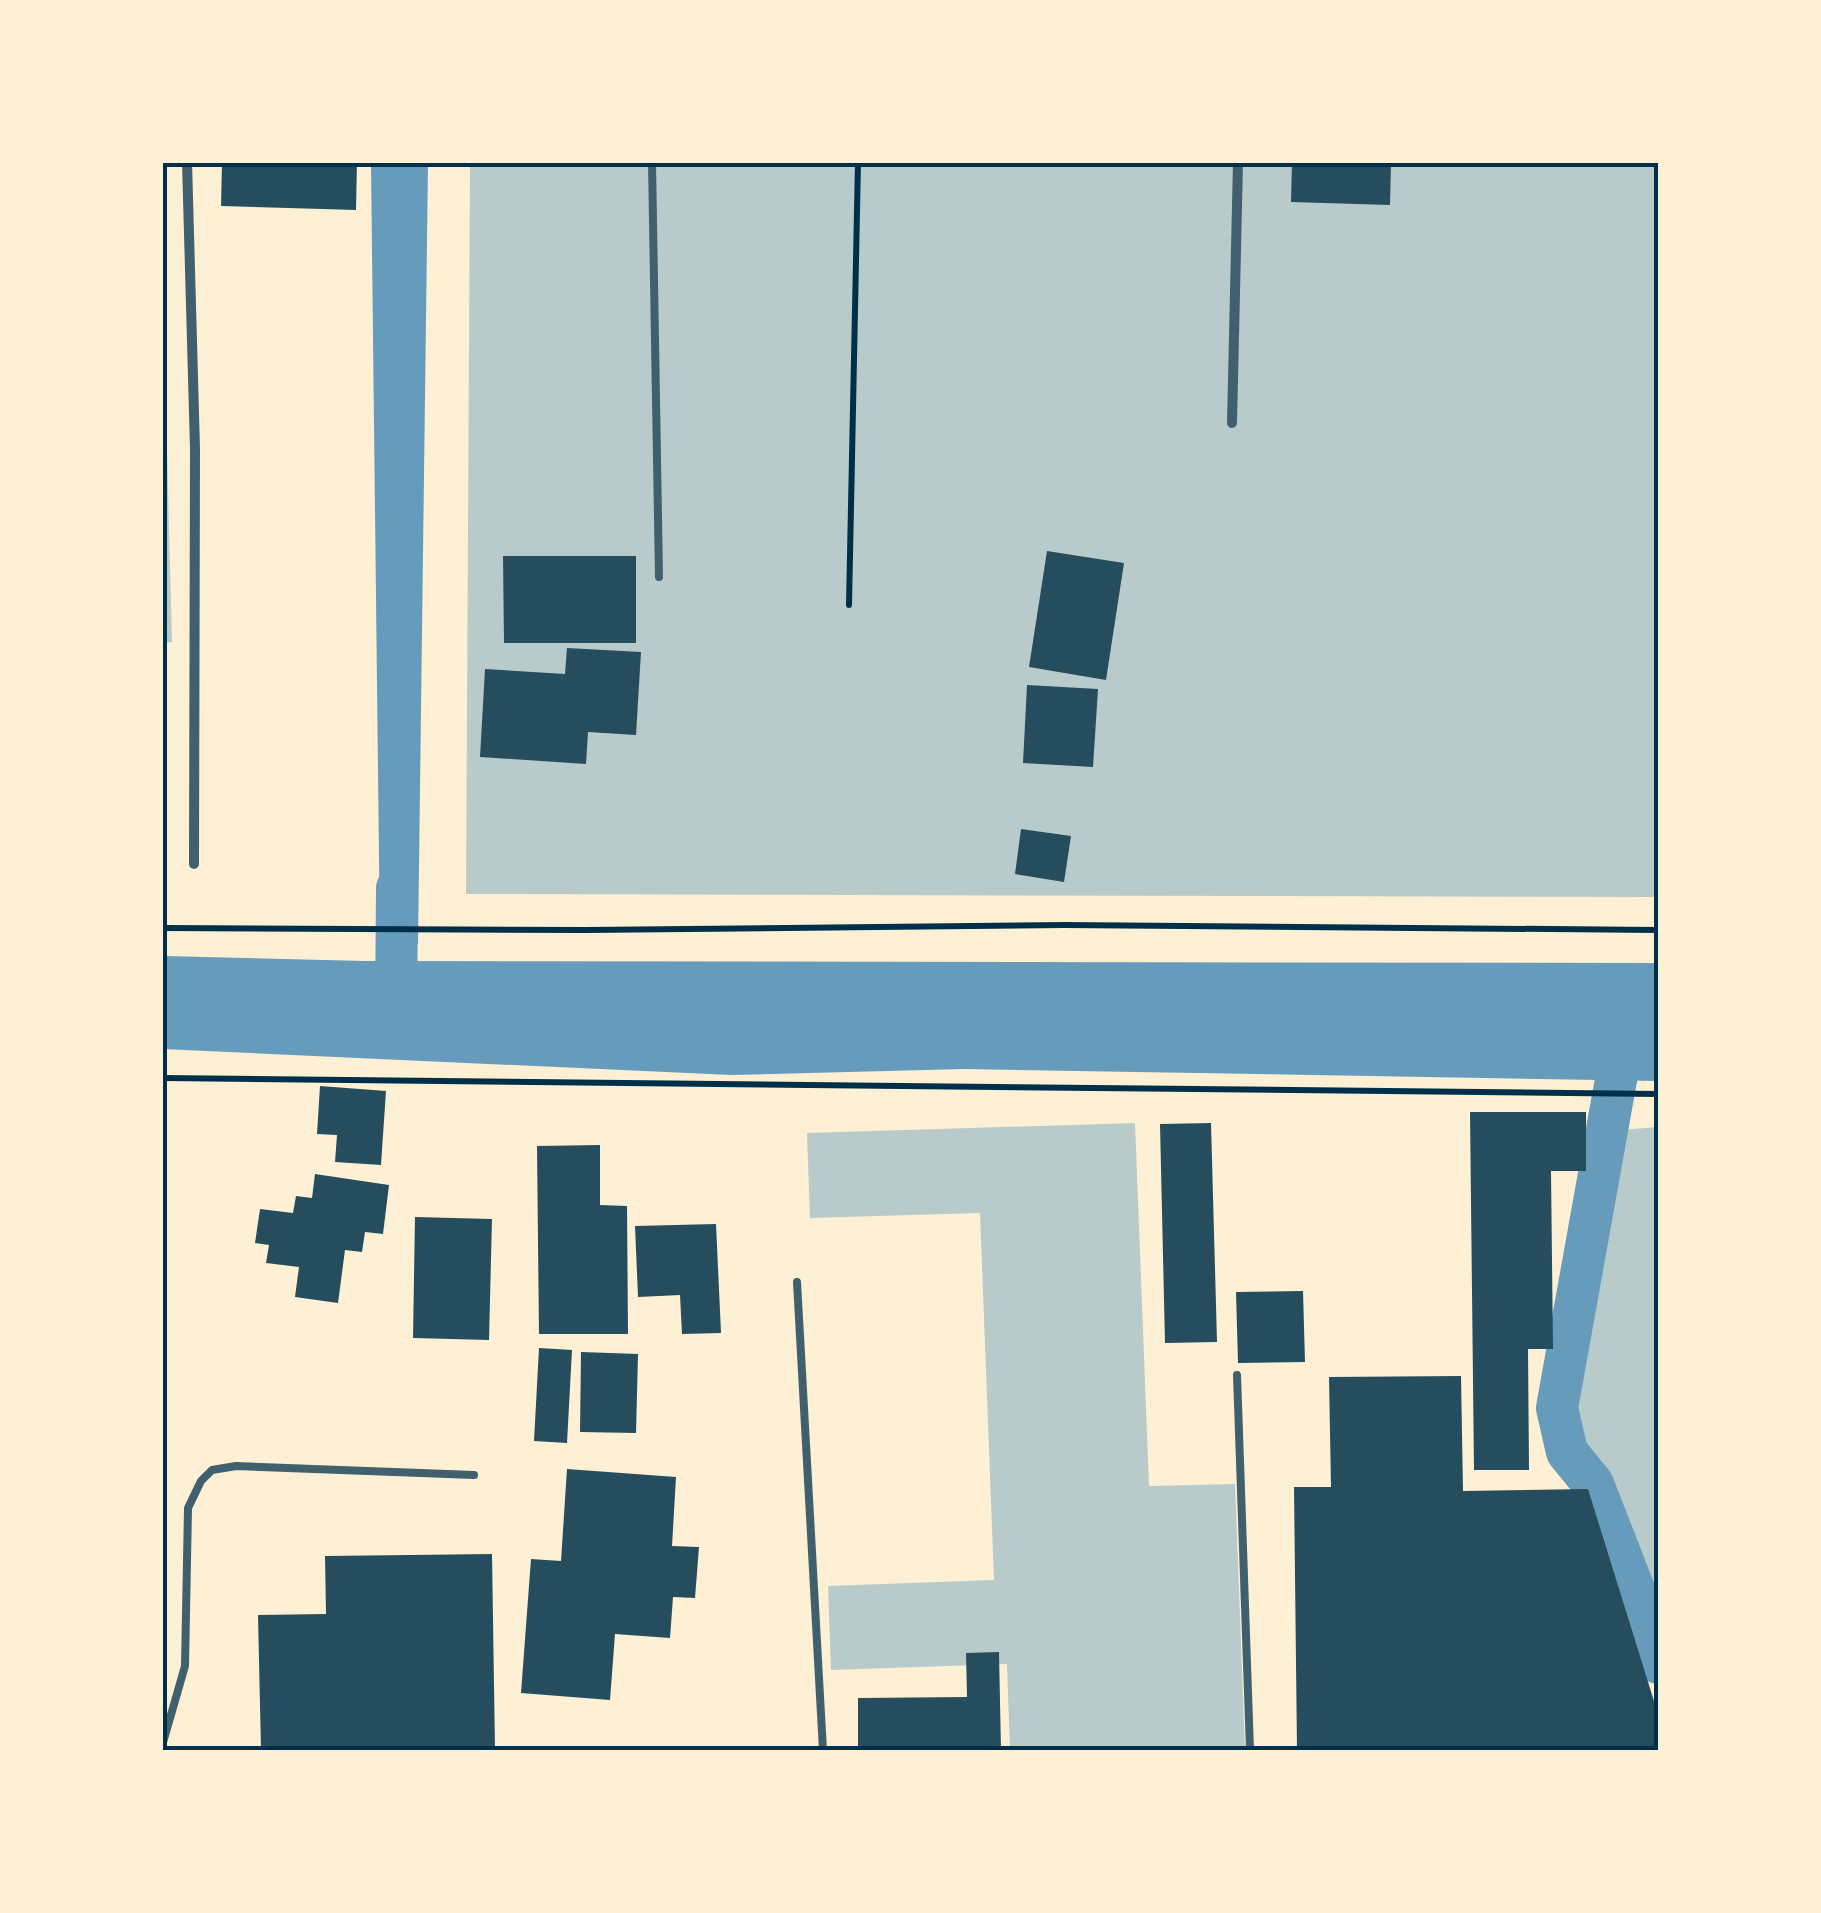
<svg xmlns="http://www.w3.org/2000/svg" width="1821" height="1913" font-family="'Public Sans',sans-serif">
  <rect width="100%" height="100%" fill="#fdf0d5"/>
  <path fill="#b9caca" d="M 470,163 L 1658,163 L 1658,897 L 466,894 Z
    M 162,258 L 172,642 L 163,643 L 162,643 Z
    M 1135,1123 L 1149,1486 L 1235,1484 L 1245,1750 L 1010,1750 L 1007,1664 L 831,1670 L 828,1586 L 994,1580 L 980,1213 L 810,1218 L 807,1133 Z
    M 1658,1127 L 1658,1606 L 1567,1422 L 1621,1130 Z"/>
  <path fill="#669bbc" d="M 371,163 L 428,163 L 418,944 L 380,944 Z
    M 163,956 L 365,961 L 1658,963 L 1658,1081 L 964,1069 L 731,1075 L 163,1049 Z"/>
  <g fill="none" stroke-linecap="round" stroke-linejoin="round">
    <path stroke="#669bbc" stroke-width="42" d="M 396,1012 L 397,888
      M 1626,1024 L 1557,1408 L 1567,1452 L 1593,1484 L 1649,1628 L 1658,1663"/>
  </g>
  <path fill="#264d5e" d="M 222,162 L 357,162 L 356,210 L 221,206 Z
    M 1292,162 L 1391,163 L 1390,205 L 1291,202 Z
    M 1047,551 L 1124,563 L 1106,680 L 1029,667 Z
    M 503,556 L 636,556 L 636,643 L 504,643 Z
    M 567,648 L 641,652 L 636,735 L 588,732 L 586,764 L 480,757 L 485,669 L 565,674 Z
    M 1027,685 L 1098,689 L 1093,767 L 1023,763 Z
    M 1021,829 L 1071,836 L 1064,882 L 1015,874 Z
    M 320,1086 L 386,1091 L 381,1165 L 335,1162 L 337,1135 L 317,1134 Z
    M 1470,1112 L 1586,1112 L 1586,1171 L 1551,1171 L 1553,1349 L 1528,1349 L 1529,1470 L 1474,1470 Z
    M 1211,1123 L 1217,1342 L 1165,1343 L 1160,1124 Z
    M 600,1145 L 600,1205 L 627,1206 L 628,1334 L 539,1334 L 537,1146 Z
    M 315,1174 L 389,1185 L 383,1234 L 365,1232 L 362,1252 L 345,1250 L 338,1303 L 295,1297 L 299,1267 L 266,1263 L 269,1245 L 255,1243 L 260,1209 L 293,1213 L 296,1196 L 312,1198 Z
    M 415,1217 L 492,1219 L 489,1340 L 413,1338 Z
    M 716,1224 L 721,1333 L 682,1334 L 680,1295 L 638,1297 L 635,1226 Z
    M 1303,1291 L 1305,1362 L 1238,1363 L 1236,1292 Z
    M 539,1348 L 572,1350 L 567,1443 L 534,1441 Z
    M 581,1352 L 638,1354 L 636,1433 L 580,1432 Z
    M 1461,1376 L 1463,1491 L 1588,1489 L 1658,1714 L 1658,1750 L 1297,1750 L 1294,1487 L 1331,1487 L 1329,1377 Z
    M 567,1469 L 676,1477 L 672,1546 L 699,1547 L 695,1598 L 673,1597 L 670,1638 L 615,1634 L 610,1700 L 521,1693 L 531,1559 L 561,1561 Z
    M 492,1554 L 495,1750 L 261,1750 L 258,1615 L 326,1614 L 325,1556 Z
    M 999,1652 L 1001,1750 L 858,1750 L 858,1698 L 967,1697 L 966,1653 Z"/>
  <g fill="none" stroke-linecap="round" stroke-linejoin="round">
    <path stroke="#003049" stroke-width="6" d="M 849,605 L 858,162
      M 162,928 L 585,930 L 1065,925 L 1658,930
      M 162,1078 L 1658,1094"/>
    <path stroke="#3f606c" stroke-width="8" d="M 652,162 L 659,577
      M 797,1282 L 823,1750
      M 1237,1375 L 1250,1750
      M 162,1746 L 185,1666 L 188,1508 L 201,1481 L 212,1470 L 236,1466 L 474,1475"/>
    <path stroke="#3f606c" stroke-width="10" d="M 187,162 L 195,449 L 194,864
      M 1232,423 L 1238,162"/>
  </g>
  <rect width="1821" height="1913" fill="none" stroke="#fdf0d5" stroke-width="330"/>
  <rect x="165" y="165" width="1491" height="1583" fill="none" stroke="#003049" stroke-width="4"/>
</svg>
